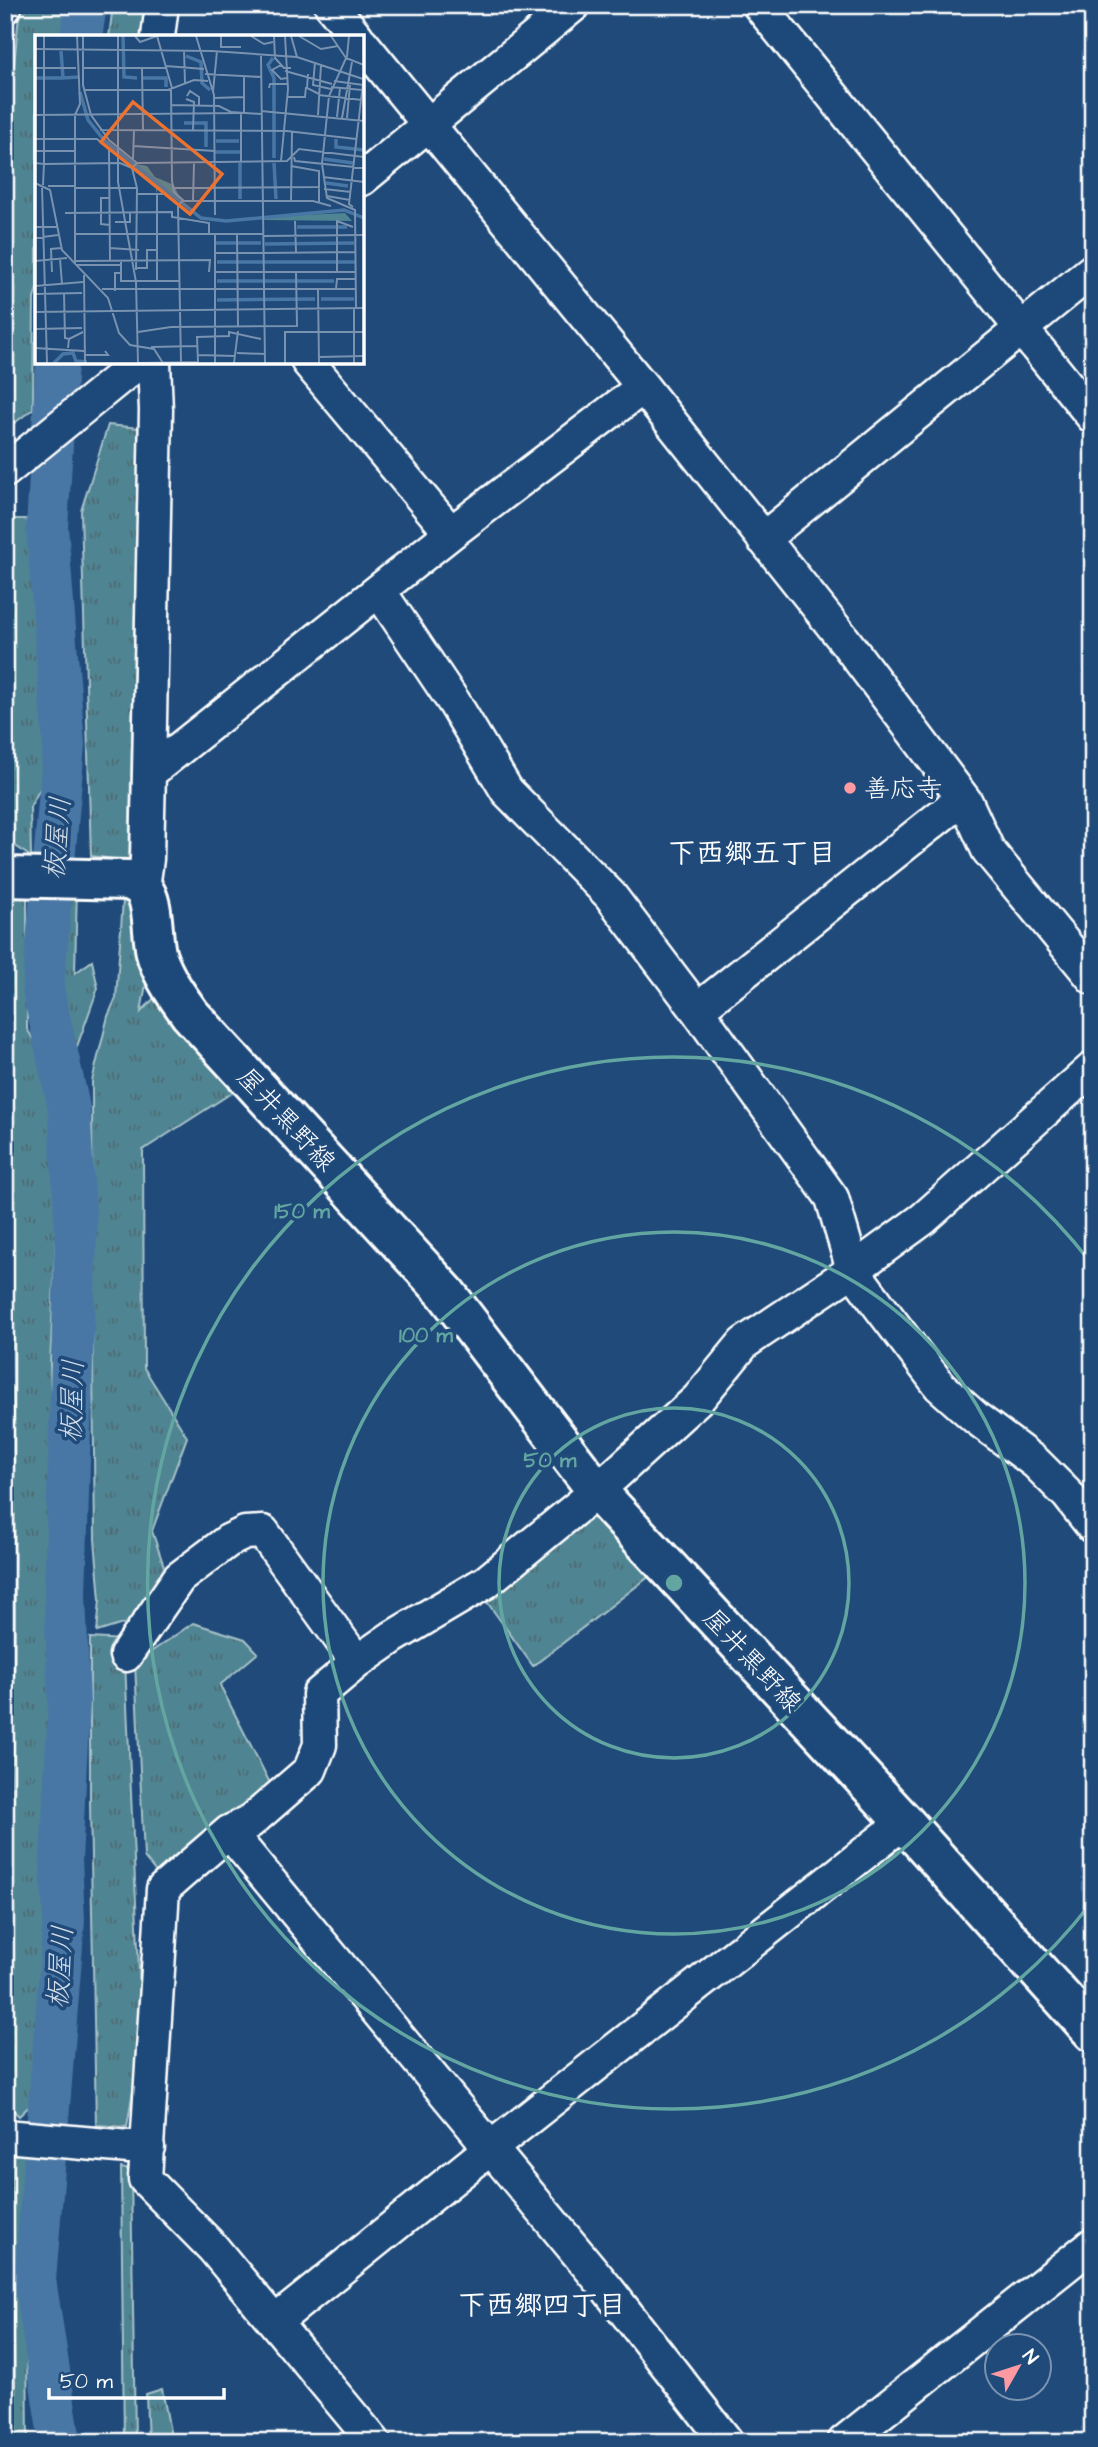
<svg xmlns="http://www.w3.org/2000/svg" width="1098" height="2447" font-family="'Architects Daughter','Klee One',sans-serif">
  <defs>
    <pattern id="grass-tufts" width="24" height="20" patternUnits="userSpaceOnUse" patternTransform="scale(1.75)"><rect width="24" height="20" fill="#4f8492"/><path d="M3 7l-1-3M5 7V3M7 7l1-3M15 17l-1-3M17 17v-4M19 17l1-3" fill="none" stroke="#4e6b72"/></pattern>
  </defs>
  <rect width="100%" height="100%" fill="#1f4a7a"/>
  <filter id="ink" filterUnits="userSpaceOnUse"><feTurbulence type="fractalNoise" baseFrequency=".0143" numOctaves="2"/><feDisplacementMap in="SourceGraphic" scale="14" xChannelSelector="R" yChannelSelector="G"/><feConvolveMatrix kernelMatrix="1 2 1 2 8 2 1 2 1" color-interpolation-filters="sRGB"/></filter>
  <g filter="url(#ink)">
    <path fill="url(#grass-tufts)" stroke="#a7c2c8" stroke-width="2" d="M 20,5 L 74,5 L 70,37 L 37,37 L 37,288 L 34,299 L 33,409 L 5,430 L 5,153 Z
      M 113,5 L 149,5 L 146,37 L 109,37 Z
      M 108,425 L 139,428 L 129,861 L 91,856 L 81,511 Z
      M 5,519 L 26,519 L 37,551 L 64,745 L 30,807 L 31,857 L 10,842 L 5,799 Z
      M 77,885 L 75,973 L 92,961 L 98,988 L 75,1052 L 57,1054 L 43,989 L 57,922 Z
      M 124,886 L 156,928 L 141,1012 L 158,994 L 236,1090 L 143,1150 L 144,1368 L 187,1437 L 152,1531 L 168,1578 L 133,1621 L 97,1632 L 100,1600 L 95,1539 L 93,1368 L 92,1081 L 108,1016 L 116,998 Z
      M 9,889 L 27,893 L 27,1029 L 53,1072 L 71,1133 L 56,1236 L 50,1365 L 57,1549 L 50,1667 L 58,1715 L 48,1917 L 48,2017 L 40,2096 L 19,2116 L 6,2103 L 15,1626 Z
      M 594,1513 L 651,1575 L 533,1666 L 482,1595 Z
      M 193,1623 L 245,1639 L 258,1653 L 220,1685 L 271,1785 L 158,1875 L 144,1857 L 135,1663 Z
      M 90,1638 L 124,1640 L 142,2035 L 127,2127 L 96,2125 L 90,1804 Z
      M 11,2153 L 33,2155 L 26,2233 L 28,2442 L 16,2442 Z
      M 121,2168 L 131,2170 L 135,2442 L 124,2442 Z
      M 162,2389 L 172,2442 L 148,2442 L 146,2394 Z"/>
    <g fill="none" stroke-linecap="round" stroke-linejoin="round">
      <path stroke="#4977a5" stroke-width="42" d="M 81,37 L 86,5
        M 57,362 L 47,527 L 64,745 L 43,989 L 69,1108 L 76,1231 L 65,1593 L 69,1703 L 61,1860 L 64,1920 L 35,2280 L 60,2442"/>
      <g stroke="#fff" stroke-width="37">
        <path id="minor" d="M 331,5 L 357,37
          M 759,5 L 1093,417
          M 5,7 L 5,5
          M 158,37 L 162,5
          M 362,43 L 643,387 L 845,641 L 966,802 L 988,850 L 1093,978
          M 362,179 L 574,5
          M 308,362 L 451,533
          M 5,471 L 139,362
          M 763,539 L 1093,270
          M 380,592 L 455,704 L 507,791 L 610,895 L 697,1010 L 832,1198 L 853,1270 L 880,1307 L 940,1386 L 976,1418 L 1036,1463 L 1068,1495 L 1093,1527
          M 149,773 L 451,533 L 643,387
          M 143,888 L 147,859 L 149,773 L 156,410 L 154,362
          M 697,1010 L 963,798
          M 126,1655 L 179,1578 L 228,1541 L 245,1533 L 263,1532 L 357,1662
          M 229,1832 L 609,2291 L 727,2442
          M 5,2136 L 129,2147 L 148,2147
          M 275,2322 L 492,2147 L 904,1822
          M 374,2442 L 213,2248 L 145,2179 L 163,1889 L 229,1832 L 250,1822 L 310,1770 L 320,1745 L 319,1694 L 357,1662 L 393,1637 L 486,1582 L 597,1491 L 698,1399 L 744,1343 L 853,1270 L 923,1219 L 1093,1068
          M 844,2442 L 1093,2244"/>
      </g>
      <g stroke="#fff" stroke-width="44">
        <path id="major" d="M 5,877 L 129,880 C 133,882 140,885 143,889 C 155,903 151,939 157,957 C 164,978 177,996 190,1014 L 446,1293 L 597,1491 L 904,1822 L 1093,2032"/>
      </g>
      <use href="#minor" stroke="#1f4a7a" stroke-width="32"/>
      <use href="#major" stroke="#1f4a7a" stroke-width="38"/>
    </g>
  </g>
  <g fill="none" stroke="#63a6a1" stroke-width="3.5">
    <circle cx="674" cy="1583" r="175"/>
    <circle cx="674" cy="1583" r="351"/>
    <path d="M1091 1903A526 526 0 1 1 1091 1263"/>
  </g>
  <circle fill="#ff9aa2" stroke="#1f4a7a" stroke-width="2.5" cx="850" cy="788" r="7"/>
  <g text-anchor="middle" stroke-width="7" stroke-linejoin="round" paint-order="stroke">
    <g font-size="26" fill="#fff" stroke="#1f4a7a" text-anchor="start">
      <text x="864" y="797">善応寺</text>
    </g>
    <g font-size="26" fill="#fff" stroke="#1f4a7a">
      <text transform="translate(287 1119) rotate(47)" y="9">屋井黒野線</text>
      <text transform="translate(753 1660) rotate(47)" y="9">屋井黒野線</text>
    </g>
    <g font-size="28" font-style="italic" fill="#d2dde8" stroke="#1f4a7a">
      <text transform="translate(56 838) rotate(-85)" y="10">板屋川</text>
      <text transform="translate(71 1401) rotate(-88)" y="10">板屋川</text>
      <text transform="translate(59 1967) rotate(-86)" y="10">板屋川</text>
    </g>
    <g font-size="28" font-weight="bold" fill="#fff" stroke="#1f4a7a">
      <text x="752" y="862">下西郷五丁目</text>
      <text x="542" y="2314">下西郷四丁目</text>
    </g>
  </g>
  <g transform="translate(35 35)">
    <rect width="329" height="329" fill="#1f4a7a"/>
    <path d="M 101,129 L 112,131 L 120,142 L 139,150 L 146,166 L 106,134 L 143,168 L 123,153 L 121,158 L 121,151 L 98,133 L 105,132 ZM 310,178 L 317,186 L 228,185 L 228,182 Z" fill="#4f8492"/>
    <path fill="none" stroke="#4977a5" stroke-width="3.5" d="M 88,1 L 89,42 L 102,43M 26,16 L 28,43 L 44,42M 151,21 L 166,27 L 167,48 L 175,55M 238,23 L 233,30 L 239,43 L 239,123M 0,43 L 27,43M 107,43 L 131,43 L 131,52M 45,57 L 53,85 L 69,105 L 166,183 L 191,186 L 309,175 L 329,183M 149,88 L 171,88 L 171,112M 301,104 L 301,112 L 329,115M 181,106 L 204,106M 180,117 L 205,117M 289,124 L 318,128M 205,128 L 205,164M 239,128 L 241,164M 291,148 L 313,151M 262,192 L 312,192M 181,208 L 226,208M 230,209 L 319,208M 182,227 L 320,227M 182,246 L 299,246M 286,264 L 319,264M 182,265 L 280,264M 19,328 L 28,319 L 38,318 L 41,326 L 52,327"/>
    <path fill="none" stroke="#7992af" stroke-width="2" d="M 48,1 L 48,50 L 56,80 L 74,105 L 102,128M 83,1 L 83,147 L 101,247 L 103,328M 100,1 L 105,7 L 122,1M 122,1 L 137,53M 161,1 L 179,60 L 180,180M 186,1 L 186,12 L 206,12M 216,1 L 229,9 L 238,7M 250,1 L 239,1 L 240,23 L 249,33 L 256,33M 256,1 L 262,22M 264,1 L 286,14 L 303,11M 296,1 L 311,23 L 329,30M 314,1 L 312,21 L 294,61 L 287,129 L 292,163 L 320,175 L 321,273M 0,14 L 177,16 L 262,22 L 328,44M 149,15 L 150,48M 226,21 L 230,328M 280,27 L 278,50 L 296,54M 246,30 L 237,35 L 246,44 L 252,43M 131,31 L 169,34M 0,33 L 41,33M 47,33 L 131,33M 107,33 L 108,95M 250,36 L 297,49M 170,39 L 226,42M 273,39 L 272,53 L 284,59M 299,46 L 328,50M 296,52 L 327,55M 234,53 L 235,49 L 253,49M 136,54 L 137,146 L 139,157 L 149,166 L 278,166 L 296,171M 49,55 L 133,55 L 159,45 L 173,46M 178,57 L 182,16M 284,60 L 327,65M 152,61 L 155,56 L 164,62 L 164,72M 253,62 L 270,62 L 271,52M 179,63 L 209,62M 151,64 L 159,67 L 158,96M 137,70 L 184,71 L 196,77 L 226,79M 226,76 L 329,86M 209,78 L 209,42M 206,79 L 206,126M 0,80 L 209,78M 283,80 L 286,30M 302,82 L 305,53M 307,83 L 317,27M 312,83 L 315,50M 65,95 L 252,96 L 321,104M 0,104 L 62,104 L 74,114 L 75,226M 98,111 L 180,116M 0,116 L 40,116M 259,122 L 260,126 L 329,133M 98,125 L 99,95M 246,126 L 253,54 L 250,1M 0,128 L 9,129 L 9,1M 256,131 L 284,136 L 284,167M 97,133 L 102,153 L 101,235M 288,142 L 329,147M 0,148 L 15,155 L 27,215 L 73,263 L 84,298 L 95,310 L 119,314 L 128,328M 8,150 L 9,129 L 85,128 L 97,133 L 102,128 L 252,126 L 264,114 L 329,122M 7,151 L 12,328M 13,151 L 40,151M 40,153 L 102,153M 139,153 L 285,152M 289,154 L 316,157M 103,159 L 128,159M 122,159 L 122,246M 292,161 L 315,165M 158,166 L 159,128M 256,167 L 257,97M 318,172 L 314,169 L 329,39M 30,178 L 137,177 L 137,182 L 174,188 L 174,199M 260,186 L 261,217M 80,187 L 95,187 L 95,177M 75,190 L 66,189 L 66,163 L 75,163M 0,192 L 23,192M 40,199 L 228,199M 180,199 L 180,328M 202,199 L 203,291M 228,201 L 329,200M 0,203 L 23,200M 75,213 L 104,215M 180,218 L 228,218M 228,218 L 321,217M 25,224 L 27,249M 86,225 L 86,246 L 144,246M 0,226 L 32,223M 40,226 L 175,225 L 174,237M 40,229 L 40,80 L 45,69 L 42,1M 42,230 L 86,230M 101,233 L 112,233 L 112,215 L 122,215M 17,237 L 16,214 L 26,213M 180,237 L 321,237M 302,237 L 302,186 L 318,192M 49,240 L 50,328M 0,251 L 48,247M 67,254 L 321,254M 301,254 L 302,244 L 321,244M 283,255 L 284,328M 80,256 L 80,238 L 86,238M 29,258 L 30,303 L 34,304M 0,259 L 47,258M 0,277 L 329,273M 0,294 L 47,293M 103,297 L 136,292 L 262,291 L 261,237M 250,297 L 329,297M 116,312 L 162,311M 0,313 L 49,316M 33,313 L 34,304 L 48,297M 202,318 L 230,319M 49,320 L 73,320 L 70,316M 163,320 L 200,321M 284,322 L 329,321M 103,328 L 163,327 L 162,302 L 194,301 L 194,297 L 226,304M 146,328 L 143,171 L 148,165M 199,328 L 203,296M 250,328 L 250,296M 319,328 L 319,273"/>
    <path fill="#eb7230" fill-opacity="0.15" stroke="#eb7230" stroke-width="3.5" d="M 98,67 L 187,139 L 155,179 L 66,107 Z"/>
    <rect width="329" height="329" fill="none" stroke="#fff" stroke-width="3.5"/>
  </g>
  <circle cx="674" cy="1583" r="10" fill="#63a6a1" stroke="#1f4a7a" stroke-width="3.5"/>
  <g font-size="21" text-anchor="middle" font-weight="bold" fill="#63a6a1" stroke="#1f4a7a" stroke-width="7" stroke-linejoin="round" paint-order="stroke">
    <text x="302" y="1218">150 m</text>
    <text x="426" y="1342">100 m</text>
    <text x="550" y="1467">50 m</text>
  </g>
  <rect width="1098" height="2447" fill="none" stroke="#1f4a7a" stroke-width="28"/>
  <rect x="14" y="14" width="1070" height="2419" fill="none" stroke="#fff" stroke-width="2.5" filter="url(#ink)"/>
  <g transform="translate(1018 2367) rotate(51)"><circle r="33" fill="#1f4a7a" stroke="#7992af" stroke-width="2"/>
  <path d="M0-5L12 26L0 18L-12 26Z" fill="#ff9aa2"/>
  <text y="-10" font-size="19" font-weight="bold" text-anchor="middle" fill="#ffffff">N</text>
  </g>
  <path d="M49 2388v10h175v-10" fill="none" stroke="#ffffff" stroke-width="3.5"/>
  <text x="60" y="2388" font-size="21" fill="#ffffff" stroke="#1f4a7a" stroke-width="5" paint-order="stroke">50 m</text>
</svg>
